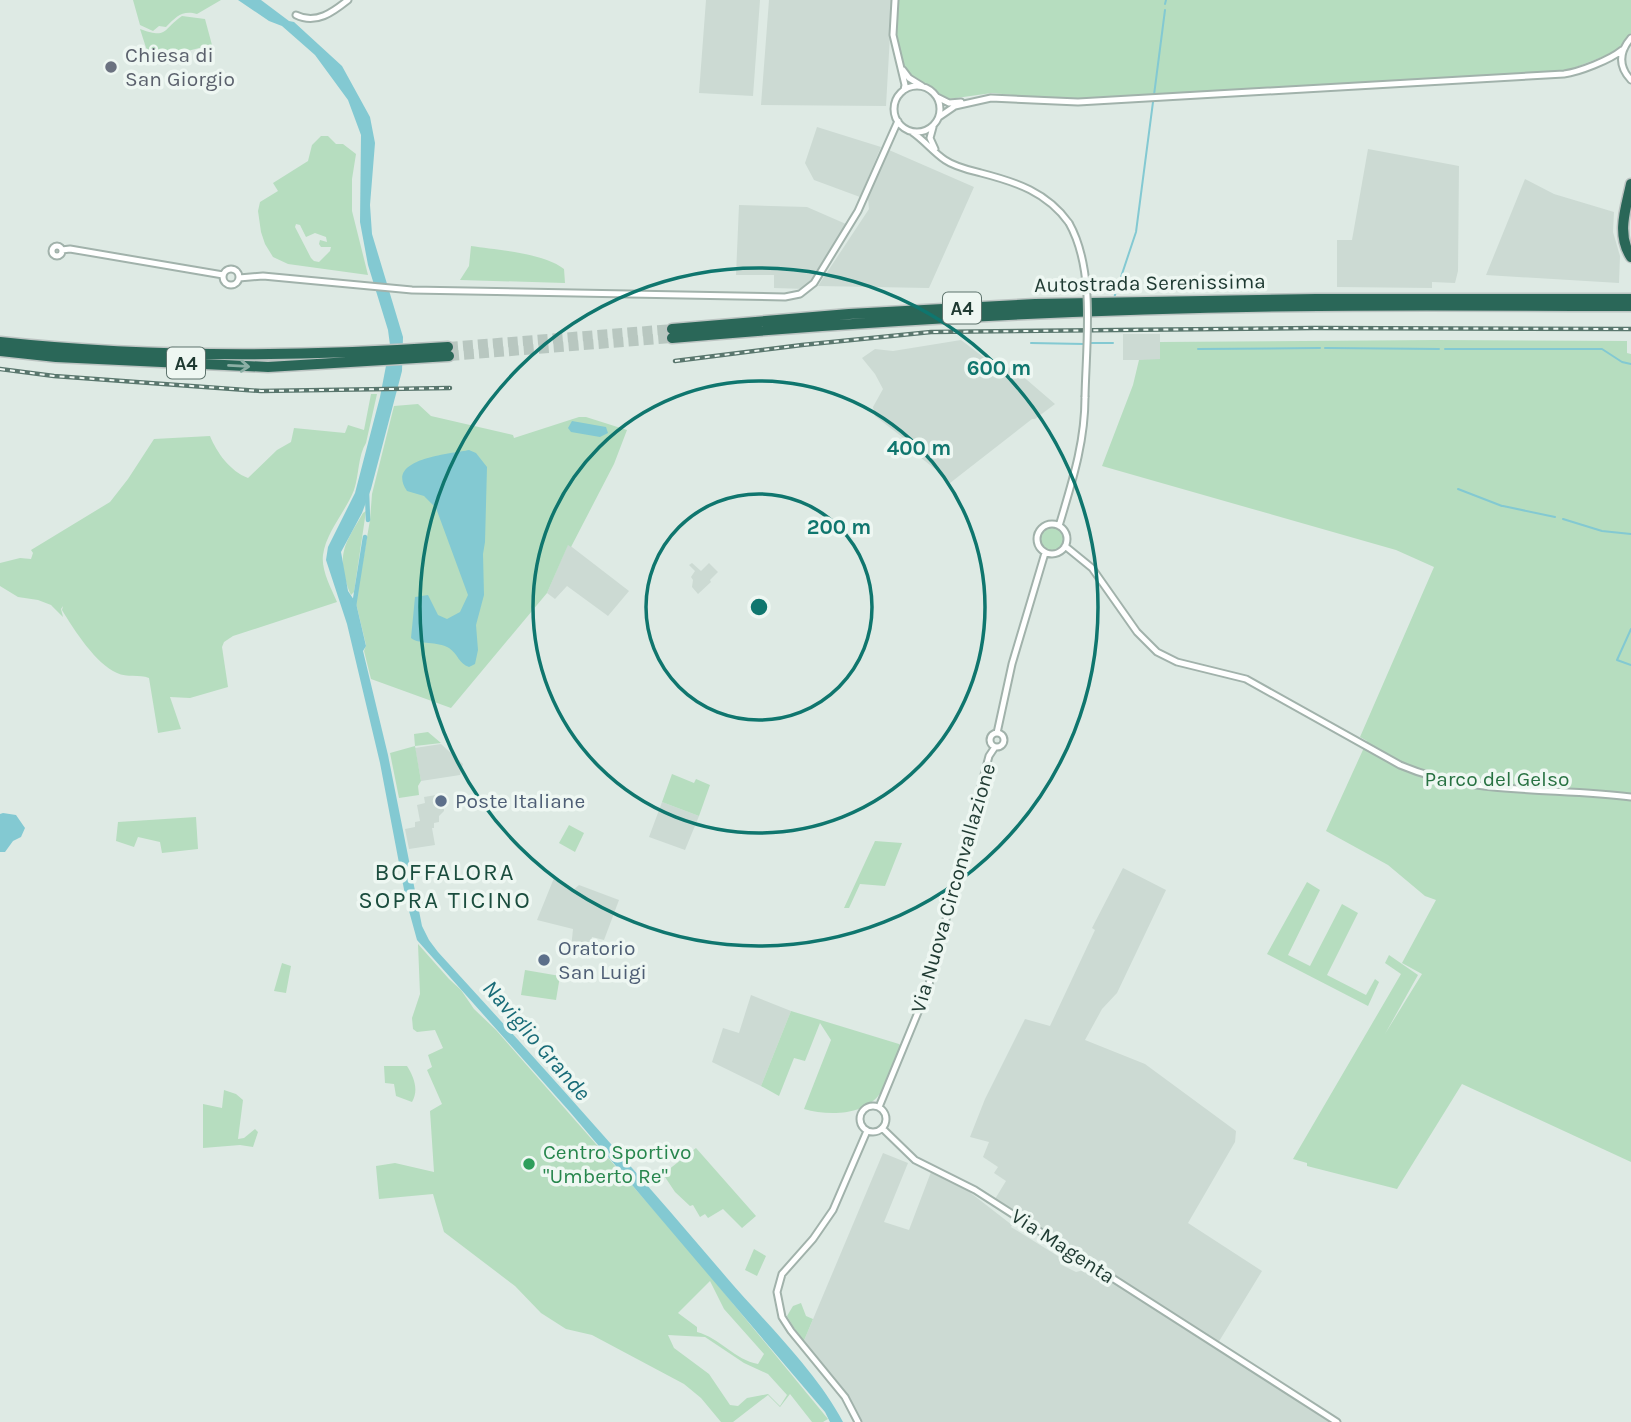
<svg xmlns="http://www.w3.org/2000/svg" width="1631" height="1422" font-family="Karla,sans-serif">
  <rect width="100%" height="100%" fill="#deeae4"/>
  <path fill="#ccdad3" d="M 706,0 L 760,0 L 753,96 L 699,93 Z
    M 769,0 L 892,0 L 886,106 L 761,105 Z
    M 817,127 L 881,147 L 860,197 L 814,180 L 805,163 Z
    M 1368,149 L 1459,166 L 1458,271 L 1455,283 L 1432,282 L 1432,288 L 1337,287 L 1337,240 L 1352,240 Z
    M 889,150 L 974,187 L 929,288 L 818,286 L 869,209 L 868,198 Z
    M 1525,179 L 1554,194 L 1614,212 L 1613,232 L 1620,256 L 1619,283 L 1486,275 Z
    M 739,205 L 807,207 L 846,224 L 806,289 L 774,288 L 774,275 L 736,275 Z
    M 1123,334 L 1160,334 L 1160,360 L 1123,360 Z
    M 961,340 L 995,366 L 1013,368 L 1055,404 L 1035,419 L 1032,419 L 950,483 L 943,475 L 903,444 L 906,440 L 875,416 L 873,407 L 883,389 L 875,374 L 862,358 L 875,349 L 893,351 Z
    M 568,544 L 629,591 L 608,616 L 567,586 L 555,599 L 547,593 Z
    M 692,563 L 701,571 L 709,563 L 718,572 L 710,580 L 711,582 L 698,594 L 692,587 L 693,580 L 691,577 L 695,571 L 689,565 Z
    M 441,744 L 463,764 L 460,775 L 421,781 L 415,748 Z
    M 436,795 L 437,807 L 444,809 L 444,811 L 439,816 L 439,822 L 434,823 L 434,828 L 432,828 L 435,845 L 409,849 L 405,829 L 415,827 L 415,822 L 420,821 L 417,805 L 425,803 L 424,797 Z
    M 662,802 L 699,816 L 685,850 L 649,837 Z
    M 1123,868 L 1166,890 L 1117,993 L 1102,1009 L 1085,1040 L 1145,1064 L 1236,1131 L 1235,1142 L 1188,1223 L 1262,1271 L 1218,1343 L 995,1199 L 1006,1181 L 994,1173 L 998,1167 L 983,1157 L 989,1142 L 970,1137 L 985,1099 L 1025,1019 L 1050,1026 L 1095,930 L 1092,928 Z
    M 554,878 L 567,884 L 566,888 L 572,891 L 579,885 L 619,900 L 604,940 L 592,937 L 589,951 L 571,949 L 573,929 L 537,920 Z
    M 751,995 L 791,1011 L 761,1086 L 712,1062 L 723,1028 L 739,1033 Z
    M 883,1153 L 908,1163 L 884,1222 L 909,1230 L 931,1172 L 963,1187 L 1012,1225 L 1011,1227 L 1061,1258 L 1060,1264 L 1076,1272 L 1092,1268 L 1330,1422 L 859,1422 L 848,1399 L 803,1343 Z"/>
  <path fill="#b6ddbf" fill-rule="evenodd" d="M 133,0 L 221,0 L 197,14 C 182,10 176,17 166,27 L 159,26 L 153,31 L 140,25 Z
    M 897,0 L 1631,0 L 1631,33 L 1618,51 L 1563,72 L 1089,99 L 1063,100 L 992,93 L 949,99 C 940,97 938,91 930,87 C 923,83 917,82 910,76 C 892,59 895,23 897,0 Z
    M 182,16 L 205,19 L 212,45 L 150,60 L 140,29 C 168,39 162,30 182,16 Z
    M 321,136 L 328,136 L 336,144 L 343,144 L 356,154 L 352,179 L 352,211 L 368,275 L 288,264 L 273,257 L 265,244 L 261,232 L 258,211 L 260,202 L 278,191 L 273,183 L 308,161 L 312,145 ZM 296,224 L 300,225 L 306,237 L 315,233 L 326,237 L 327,242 L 320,240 L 319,244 L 321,247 L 331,247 L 330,251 L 319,262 L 314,261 L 311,258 L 295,227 Z
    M 471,246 C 497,250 544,253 564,269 L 565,283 L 460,280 L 469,266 Z
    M 1437,340 L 1627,341 L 1627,353 L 1631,354 L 1631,1162 L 1462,1084 L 1397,1189 L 1307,1166 L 1307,1163 L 1293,1159 L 1401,974 L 1385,963 L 1389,955 L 1418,975 L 1385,1034 L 1422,974 L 1402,963 L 1436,900 L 1425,896 L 1388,865 L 1326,831 L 1367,741 L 1360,737 L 1434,567 L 1396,550 L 1102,466 L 1133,385 L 1139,360 L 1160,359 L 1160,342 Z
    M 371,394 L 377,394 L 366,443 C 358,455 359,476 354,490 C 346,511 326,532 323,555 C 321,570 331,588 337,602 L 233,636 L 224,642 L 222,647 L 228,687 L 190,698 L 170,697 L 181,729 L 158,733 L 149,678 C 139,674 127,678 117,673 C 96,664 74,630 62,610 L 63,606 L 61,609 L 63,617 L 51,605 L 38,600 L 18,597 L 0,586 L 0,563 L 20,558 L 31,559 L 33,553 L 31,550 L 110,502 L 128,479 L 154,439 L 210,436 C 217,453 230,471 248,478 L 277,450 L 291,442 L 294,428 L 345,433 L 348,425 L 364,430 Z
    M 418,404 L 431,416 L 513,435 L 514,438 L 579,417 L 586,417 L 627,430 L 614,464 L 571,547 L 568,545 L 547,593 L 451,708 L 371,679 L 364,651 L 366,645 L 356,603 L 357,595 L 370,520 L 372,494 L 394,406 Z
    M 366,511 L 354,592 L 351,595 C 348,589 347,585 345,578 C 338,549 349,538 363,513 Z
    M1040 539a12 12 0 1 1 24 0a12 12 0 1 1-24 0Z
    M 428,732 L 441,743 L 415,746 L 421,781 L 418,786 L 419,795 L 399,798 L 390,753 L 415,746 L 414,734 Z
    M 672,774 L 694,783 L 696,779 L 710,785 L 699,816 L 662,802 Z
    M 196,817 L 198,849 L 162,853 L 160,842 L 138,837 L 134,847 L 116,841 L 118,822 Z
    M 569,825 L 584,833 L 575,852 L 559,843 Z
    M 875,841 L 902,843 L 885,886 L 860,884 L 849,908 L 844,908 Z
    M 1307,882 L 1320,890 L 1288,955 L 1310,966 L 1342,904 L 1358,913 L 1327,975 L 1366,995 L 1375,979 L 1379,982 L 1368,1006 L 1267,954 Z
    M 418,944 L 449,979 L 461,990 L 474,1009 L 496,1030 L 688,1249 L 828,1419 L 823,1422 L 812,1422 L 790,1394 L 780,1407 L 768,1395 L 733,1422 L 721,1422 L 701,1398 L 684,1384 L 592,1335 L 566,1329 L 541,1313 L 515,1286 L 444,1232 L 433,1194 L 379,1199 L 376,1166 L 395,1163 L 434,1172 L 430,1111 L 442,1104 L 427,1070 L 432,1067 L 428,1055 L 443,1048 L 435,1030 L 417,1032 L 413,1029 L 412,1018 L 420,994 ZM 710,1281 L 724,1309 L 764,1354 L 758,1364 C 735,1360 720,1338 697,1332 L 697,1327 L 678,1313 ZM 668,1335 L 705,1337 L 744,1363 L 768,1374 L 787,1395 L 780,1406 L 768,1394 L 747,1398 L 738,1406 L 730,1405 L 709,1374 L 674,1348 Z
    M 282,963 L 291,966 L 286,993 L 274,991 Z
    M 525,970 L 560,976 L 556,1000 L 521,995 Z
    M 791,1011 L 899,1044 L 901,1046 C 894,1061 889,1079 881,1092 C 866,1116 828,1116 804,1109 L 831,1040 L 820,1023 L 805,1061 L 794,1058 L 779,1096 L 761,1086 Z
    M 384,1066 L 407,1066 C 414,1077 419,1090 412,1102 L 396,1096 L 394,1084 L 385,1083 Z
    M 224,1090 L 236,1094 L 243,1100 L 238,1139 L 244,1138 L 255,1129 L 258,1132 L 253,1147 L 240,1145 L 203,1148 L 203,1104 L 222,1108 Z
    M 696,1148 L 756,1216 L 742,1228 L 723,1209 L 708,1218 L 705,1214 L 700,1217 L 693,1205 L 690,1206 L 675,1192 L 663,1174 Z
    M 754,1249 L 766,1256 L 757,1276 L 745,1270 Z
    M 801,1303 L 806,1316 L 813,1319 L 803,1343 L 787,1316 L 793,1306 Z"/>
  <path fill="#83c9d2" d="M 238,0 L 261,0 L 289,21 L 294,22 L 342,66 L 370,117 L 375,143 L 370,205 L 372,234 L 403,337 L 402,371 L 371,489 L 362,513 L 341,552 L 348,591 L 356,603 L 366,646 L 363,651 L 388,755 L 422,926 L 429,940 L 438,952 C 536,1059 633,1167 727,1278 C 764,1321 817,1372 843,1422 L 830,1422 L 825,1412 L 570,1112 L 417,940 L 406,900 L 380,763 L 347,624 L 326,560 L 328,547 L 355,493 L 380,397 L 390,345 L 388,330 L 368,265 L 360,222 L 361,135 L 348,100 L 315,55 L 282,26 L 269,21 Z
    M 572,421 L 606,427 L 608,433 L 600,437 L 571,432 L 568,428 Z
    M 469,450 L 476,453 L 487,467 L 485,542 L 483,554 L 484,595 L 476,625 L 478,650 L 475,664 L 469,667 C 459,664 458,654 449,648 C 437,641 420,645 411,638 L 415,597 L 428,595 L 438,615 L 447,619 L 460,612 L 468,595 L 436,508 L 424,496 L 407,491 C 384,458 451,454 469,450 Z
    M 3,813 L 16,815 L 25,828 L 21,837 L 13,841 L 5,852 L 0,852 L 0,814 Z"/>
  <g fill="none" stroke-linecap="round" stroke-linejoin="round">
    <path stroke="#83c9d2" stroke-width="2" d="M 1165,4 L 1166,0
      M 1154,95 L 1165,10
      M 1114,298 L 1136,232 L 1153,102
      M 1031,343 L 1084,344
      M 1089,343 L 1113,343
      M 1325,348 L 1439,349
      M 1198,349 L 1320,348
      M 1445,349 L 1602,349 L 1622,362 L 1631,364
      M 1458,489 L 1502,506
      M 1503,506 L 1555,517
      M 1563,519 L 1602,531 L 1631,534
      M 1631,629 L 1617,660 L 1631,665"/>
    <path stroke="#83c9d2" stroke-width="4.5" d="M 367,492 L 368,520
      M 354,606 L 365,537"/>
    <path stroke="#b8c7c0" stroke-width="10" stroke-dasharray="10 5" stroke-linecap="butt" d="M 448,347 L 672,329
      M 449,356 L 672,338"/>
    <g stroke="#a1b2ab" stroke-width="9">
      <path id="tertiary" d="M 895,0 L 893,35 L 905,85 L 904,90
        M 296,15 C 316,25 333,12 348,0
        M 1631,38 C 1619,52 1618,66 1631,80
        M 903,70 L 909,78 L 922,86
        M894 109a23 23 0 1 1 46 0a23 23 0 1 1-46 0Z
        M 937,97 L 949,103 L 961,102
        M 939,117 L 955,106 L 991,98 L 1078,102 L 1564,74 C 1579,72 1610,60 1622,50
        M 933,127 L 930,138 L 935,149
        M 912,132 C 924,140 933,152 945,160 C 955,167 969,170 981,173 C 1016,182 1047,192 1069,223
        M52 251a5 5 0 1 1 10 0a5 5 0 1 1-10 0Z
        M 62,250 L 70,249 L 223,275
        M223 277a8 8 0 1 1 16 0a8 8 0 1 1-16 0Z
        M 239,278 L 263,276 L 412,290 L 785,297 L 800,294 L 814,283 L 858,211 L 898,121
        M1037 539a15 15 0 1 1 30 0a15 15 0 1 1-30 0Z
        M 1059,526 C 1072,482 1085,443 1085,397
        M 1065,546 L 1092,568 L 1137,632 L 1157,652 L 1177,662 L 1246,679 L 1400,765 C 1472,796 1555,787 1631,797
        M 997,733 L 1012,664 L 1045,553
        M990 740a7 7 0 1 1 14 0a7 7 0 1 1-14 0Z
        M860 1119a13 13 0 1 1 26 0a13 13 0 1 1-26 0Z
        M 879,1107 L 928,988 L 989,756 L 995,747
        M 882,1128 L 915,1160 L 975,1190 L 1337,1422
        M 858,1422 L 845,1397 L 791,1331 L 782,1317 L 777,1292 L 782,1274 L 813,1239 L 833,1210 L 867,1131"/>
    </g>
    <g stroke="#bcc4c2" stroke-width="13">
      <path id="motorway" d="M 1631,184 C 1626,208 1616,234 1631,257
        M 672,329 L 849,314 L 1035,304 L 1316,299 L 1631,299
        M 672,338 C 887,319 1102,308 1318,306 C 1422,305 1527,306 1631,306
        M 0,342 C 149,358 299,357 448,347
        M 0,351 L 56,357 L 268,367 L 449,356"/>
    </g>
    <use href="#tertiary" stroke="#fff" stroke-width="5"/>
    <use href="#motorway" stroke="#2a6758" stroke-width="10"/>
    <g stroke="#59766d" stroke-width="4.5">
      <path id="rail" d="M 675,361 L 802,345 L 931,332 L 1314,328 L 1631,329
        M 0,369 L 54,376 L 261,391 L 450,388"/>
    </g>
    <use href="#rail" stroke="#eef7f2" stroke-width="2" stroke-dasharray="5" stroke-linecap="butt"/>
    <g stroke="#a1b2ab" stroke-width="9" stroke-linecap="butt">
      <path id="tertiary-bridge" d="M 1069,223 C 1096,271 1086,343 1085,397"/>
    </g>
    <use href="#tertiary-bridge" stroke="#fff" stroke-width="5"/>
  </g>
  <defs><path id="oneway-shaft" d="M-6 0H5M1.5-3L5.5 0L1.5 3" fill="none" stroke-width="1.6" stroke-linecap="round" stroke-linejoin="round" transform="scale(1.75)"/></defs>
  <use stroke="#8cafa5" href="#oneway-shaft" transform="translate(239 366) rotate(3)"/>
  <g fill="none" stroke="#0f766e" stroke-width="3.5">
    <circle cx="759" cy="607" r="113"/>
    <circle cx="759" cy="607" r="226"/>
    <circle cx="759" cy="607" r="339"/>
  </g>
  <circle fill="#6b7280" stroke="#eef7f2" stroke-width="2.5" cx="111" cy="67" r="7"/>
  <g fill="#5c6f8a" stroke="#eef7f2" stroke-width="2.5">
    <circle cx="441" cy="801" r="7"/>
    <circle cx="544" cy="960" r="7"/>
  </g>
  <circle fill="#2e9e5b" stroke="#eef7f2" stroke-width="2.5" cx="529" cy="1164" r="7"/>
  <g text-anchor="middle" stroke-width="7" stroke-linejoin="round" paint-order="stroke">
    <g fill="#eef7f2" stroke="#5d736c" stroke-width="2">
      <rect x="943" y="292.5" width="38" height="31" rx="5"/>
      <rect x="167" y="347.5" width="38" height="31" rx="5"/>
    </g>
    <g font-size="19" font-weight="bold" fill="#1f3a32">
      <text x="962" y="315">A4</text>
      <text x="186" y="370">A4</text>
    </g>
    <g font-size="21" fill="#5b616d" stroke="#eef7f2" text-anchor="start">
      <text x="125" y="62">Chiesa di<tspan x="125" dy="24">San Giorgio</tspan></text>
    </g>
    <g font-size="21" fill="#1f3a32" stroke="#eef7f2">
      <text transform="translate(1150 283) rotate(-1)" y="7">Autostrada Serenissima</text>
      <text transform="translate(953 888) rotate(-74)" y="7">Via Nuova Circonvallazione</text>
      <text transform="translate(1063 1246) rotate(33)" y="7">Via Magenta</text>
    </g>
    <g font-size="21" fill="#287242" stroke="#eef7f2">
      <text x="1497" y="786">Parco del Gelso</text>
    </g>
    <g font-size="21" fill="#4e5e75" stroke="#eef7f2" text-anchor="start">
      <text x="455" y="808">Poste Italiane</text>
      <text x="558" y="955">Oratorio<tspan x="558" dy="24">San Luigi</tspan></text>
    </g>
    <g font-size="21" fill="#27864d" stroke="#eef7f2" text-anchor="start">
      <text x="543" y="1159">Centro Sportivo<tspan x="543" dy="24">"Umberto Re"</tspan></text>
    </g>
    <g font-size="23" font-style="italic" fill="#186b77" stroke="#eef7f2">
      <text transform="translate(537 1040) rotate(49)" y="8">Naviglio Grande</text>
    </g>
    <g font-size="24" letter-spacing="2" fill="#1b4d3e" stroke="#eef7f2">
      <text x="445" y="880">BOFFALORA<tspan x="445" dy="28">SOPRA TICINO</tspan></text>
    </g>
  </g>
  <circle cx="759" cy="607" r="10" fill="#0f766e" stroke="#eef7f2" stroke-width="3.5"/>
  <g font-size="21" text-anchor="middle" font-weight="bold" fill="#0f766e" stroke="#eef7f2" stroke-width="7" stroke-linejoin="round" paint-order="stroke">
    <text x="999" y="375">600 m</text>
    <text x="919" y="455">400 m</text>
    <text x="839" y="534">200 m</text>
  </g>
</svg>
